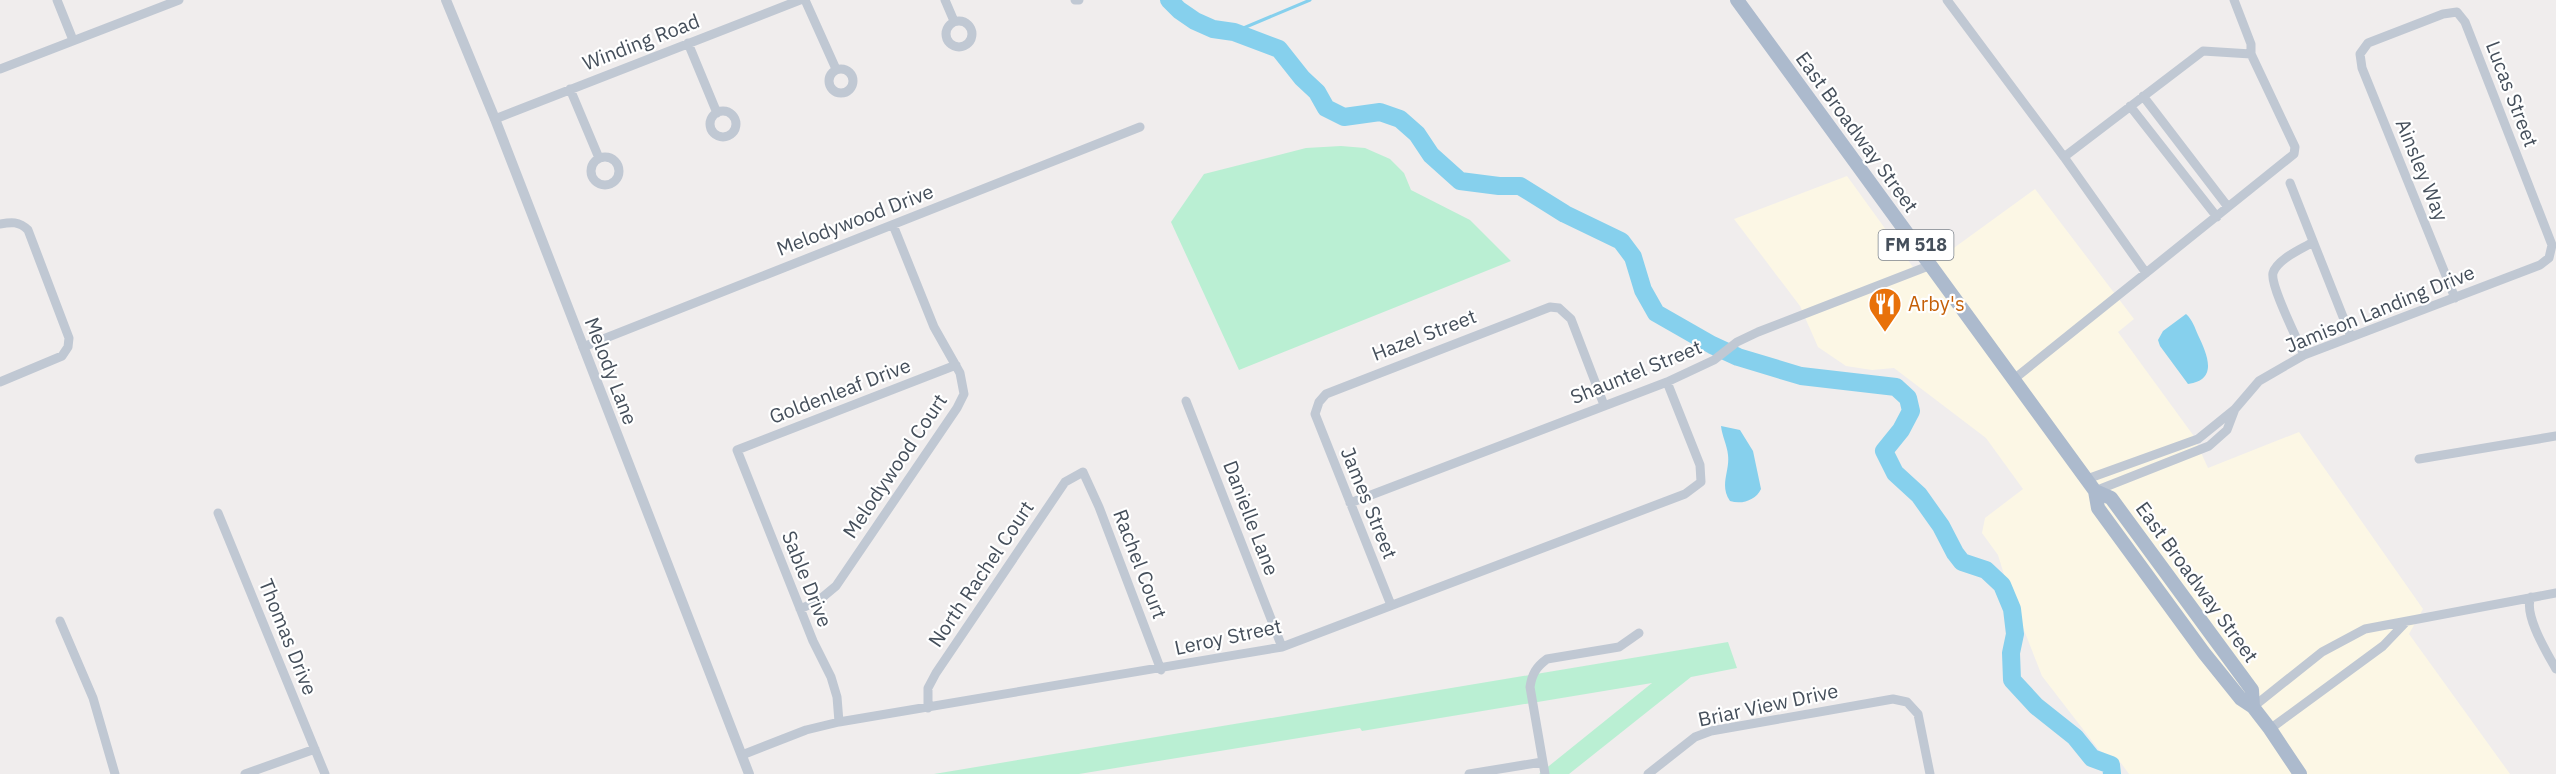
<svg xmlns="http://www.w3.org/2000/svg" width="2556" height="774" font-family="'IBM Plex Sans',sans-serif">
  <rect width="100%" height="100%" fill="#f0eded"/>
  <path fill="#fcf7e5" d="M 1847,176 L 1918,274 L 2035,189 L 2134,319 L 2118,332 L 2193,435 L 2208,468 L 2299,432 L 2423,609 L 2409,634 L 2510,774 L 2129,774 L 2121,763 L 2099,750 L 2042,676 L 2011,597 L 1998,555 L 1982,533 L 1985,518 L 2023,489 L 1986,438 L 1894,368 L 1872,370 L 1846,366 L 1818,347 L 1800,306 L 1734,219 Z"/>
  <path fill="#baefd3" d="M 1341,146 L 1365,148 L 1390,159 L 1404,173 L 1411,190 L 1470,220 L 1511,261 L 1239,370 L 1171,222 L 1204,174 L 1306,148 Z
    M 1728,642 L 1737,668 L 1691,677 L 1569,774 L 1539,774 L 1652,683 L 1362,731 L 1360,728 L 1079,774 L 934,774 Z"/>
  <path fill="#86d0ed" d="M 2186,314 C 2192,319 2195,328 2198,335 C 2207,354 2219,380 2188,384 L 2160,346 L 2158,340 L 2163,331 Z
    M 1721,426 L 1740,430 L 1753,451 L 1761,489 C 1756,500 1742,505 1730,501 C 1719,485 1730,472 1728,455 C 1727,445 1722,436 1721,426 Z"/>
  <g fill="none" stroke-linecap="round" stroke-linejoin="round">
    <path stroke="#86d0ed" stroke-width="3" d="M 1234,32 L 1310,0"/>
    <path stroke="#86d0ed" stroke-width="18" d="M 1169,0 L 1179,10 L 1195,21 L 1213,29 L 1234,32 L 1279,49 L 1302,78 L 1317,92 L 1326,108 L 1344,117 L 1380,112 L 1400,119 L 1417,134 L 1431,155 L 1460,181 L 1499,186 L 1520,186 L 1565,214 L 1621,241 L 1633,257 L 1643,290 L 1656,313 L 1712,345 L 1738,357 L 1801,376 L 1896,387 L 1908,398 L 1911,411 L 1901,430 L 1884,451 L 1895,473 L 1919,495 L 1941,526 L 1955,553 L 1962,562 L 1986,570 L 2002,585 L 2012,609 L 2015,634 L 2011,653 L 2012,680 L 2036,706 L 2075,737 L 2092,758 L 2111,765 L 2112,774"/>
    <path stroke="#c0c8d3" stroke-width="9" d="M 57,0 L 73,40
      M 805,0 L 836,69
      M 945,0 L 954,21
      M 1075,0 L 1079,0
      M 1947,0 L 2064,157 L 2203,51 L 2251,54 L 2295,147 L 2294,154 L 2014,379
      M 2234,0 L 2251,44 L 2251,54
      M946 34a13 13 0 1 1 26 0a13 13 0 1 1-26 0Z
      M 688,43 L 717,113
      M829 81a12 12 0 1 1 24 0a12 12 0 1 1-24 0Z
      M 0,69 L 179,0
      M 570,89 L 599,158
      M 2143,96 L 2228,207
      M 2130,106 L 2217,217
      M710 124a13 13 0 1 1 26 0a13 13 0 1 1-26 0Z
      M 495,119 L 800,0
      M591 171a14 14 0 1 1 28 0a14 14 0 1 1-28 0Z
      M 2064,157 L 2146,273
      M 2290,183 L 2351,337
      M 0,224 C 11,222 19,221 28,230 L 69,338 L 68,347 L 62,356 L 0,382
      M 583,347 L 1140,127
      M 2304,355 C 2298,340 2270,286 2273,273 C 2277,259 2302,249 2313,242
      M 1186,401 L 1282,647
      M 2419,459 L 2556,436
      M 2087,479 L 2198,439 L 2235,409 L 2259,381 L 2304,355 L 2540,265 L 2549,258 L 2552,245 L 2465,22 L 2457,12 L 2443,14 L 2368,43 L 2360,54 L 2362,68 L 2455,298
      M 2095,491 L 2209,446 L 2227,430 L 2235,409
      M 1350,503 L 1667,382 L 1714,360 L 1737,342 L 1758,332 L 1931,265
      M 218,513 L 325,774
      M 2531,597 C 2523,614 2547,653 2556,669
      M 1391,605 L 1315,414 L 1319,402 L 1326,394 L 1550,307 L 1559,308 L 1571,319 L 1604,405
      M 800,609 L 818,601 L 836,586 L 957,408 L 964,394 L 960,373 L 934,327 L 893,225
      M 60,621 L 93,698 L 115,774
      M 2253,707 L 2322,652 L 2365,629 L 2556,593
      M 928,708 L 928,688 L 936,673 L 1065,482 L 1083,472 L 1099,507 L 1161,670
      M 839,722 L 837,697 L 831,677 L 813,641 L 737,450 L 956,365
      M 2270,729 L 2383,646 L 2405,623
      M 742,755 L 806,730 L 839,722 L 1282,647 L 1685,494 L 1701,482 L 1700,465 L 1667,382
      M 245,774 L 315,749
      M 1469,774 L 1542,762
      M 1545,774 L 1530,687 C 1532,674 1536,667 1547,659 L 1619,647 L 1639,633
      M 1648,774 L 1695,737 L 1711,731 L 1893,699 L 1907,702 L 1918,714 L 1930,774"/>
    <path stroke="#c0c8d3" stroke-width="10" d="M 446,0 L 495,119 L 749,774"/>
    <path stroke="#acbacd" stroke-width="14" d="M 1737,0 L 2095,491 L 2098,508 L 2204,653 L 2241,699 L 2253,707 L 2270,729 L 2300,774
      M 2095,491 L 2111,498 L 2252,690 L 2253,707"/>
  </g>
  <defs>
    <g id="restaurant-pin" transform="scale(1.725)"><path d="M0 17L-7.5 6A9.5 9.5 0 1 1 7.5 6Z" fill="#e8710a" stroke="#fff"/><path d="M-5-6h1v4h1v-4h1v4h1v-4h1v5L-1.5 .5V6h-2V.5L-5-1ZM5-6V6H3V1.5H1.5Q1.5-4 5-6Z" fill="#fff"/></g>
  </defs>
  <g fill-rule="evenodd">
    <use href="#restaurant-pin" x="1885" y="304"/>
  </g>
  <g text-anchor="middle" stroke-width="4.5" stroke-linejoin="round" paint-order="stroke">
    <rect fill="#fff" stroke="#7d848c" stroke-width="1.5" x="1878.5" y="230" width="75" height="30" rx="4.5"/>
    <g font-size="18" font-weight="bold" fill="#454f5b">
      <text x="1916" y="251">FM 518</text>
    </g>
    <g font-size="20" fill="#454f5b" stroke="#fff">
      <text transform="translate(641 42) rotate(-21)" y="7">Winding Road</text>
      <text transform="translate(2512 94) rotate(69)" y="7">Lucas Street</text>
      <text transform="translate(1857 132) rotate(54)" y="7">East Broadway Street</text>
      <text transform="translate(2422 170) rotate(68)" y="7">Ainsley Way</text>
      <text transform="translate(855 220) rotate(-21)" y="7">Melodywood Drive</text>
      <text transform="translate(2380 309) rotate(-22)" y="7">Jamison Landing Drive</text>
      <text transform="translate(1424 335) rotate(-21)" y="7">Hazel Street</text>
      <text transform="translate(611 371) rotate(69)" y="7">Melody Lane</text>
      <text transform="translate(1636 372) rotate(-22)" y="7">Shauntel Street</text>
      <text transform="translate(840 391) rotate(-21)" y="7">Goldenleaf Drive</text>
      <text transform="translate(895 466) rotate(-56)" y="7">Melodywood Court</text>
      <text transform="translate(1369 503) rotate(68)" y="7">James Street</text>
      <text transform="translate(1251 518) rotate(69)" y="7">Danielle Lane</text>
      <text transform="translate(1140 564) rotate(69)" y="7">Rachel Court</text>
      <text transform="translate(981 574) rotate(-56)" y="7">North Rachel Court</text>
      <text transform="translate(807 579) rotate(68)" y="7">Sable Drive</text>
      <text transform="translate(2197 582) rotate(54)" y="7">East Broadway Street</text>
      <text transform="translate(288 637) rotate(68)" y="7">Thomas Drive</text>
      <text transform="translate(1228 637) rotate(-12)" y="7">Leroy Street</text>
      <text transform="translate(1768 705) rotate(-12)" y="7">Briar View Drive</text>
    </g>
    <g font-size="20" fill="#c56008" stroke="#fff" text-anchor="start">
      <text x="1908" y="311">Arby's</text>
    </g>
  </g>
</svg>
